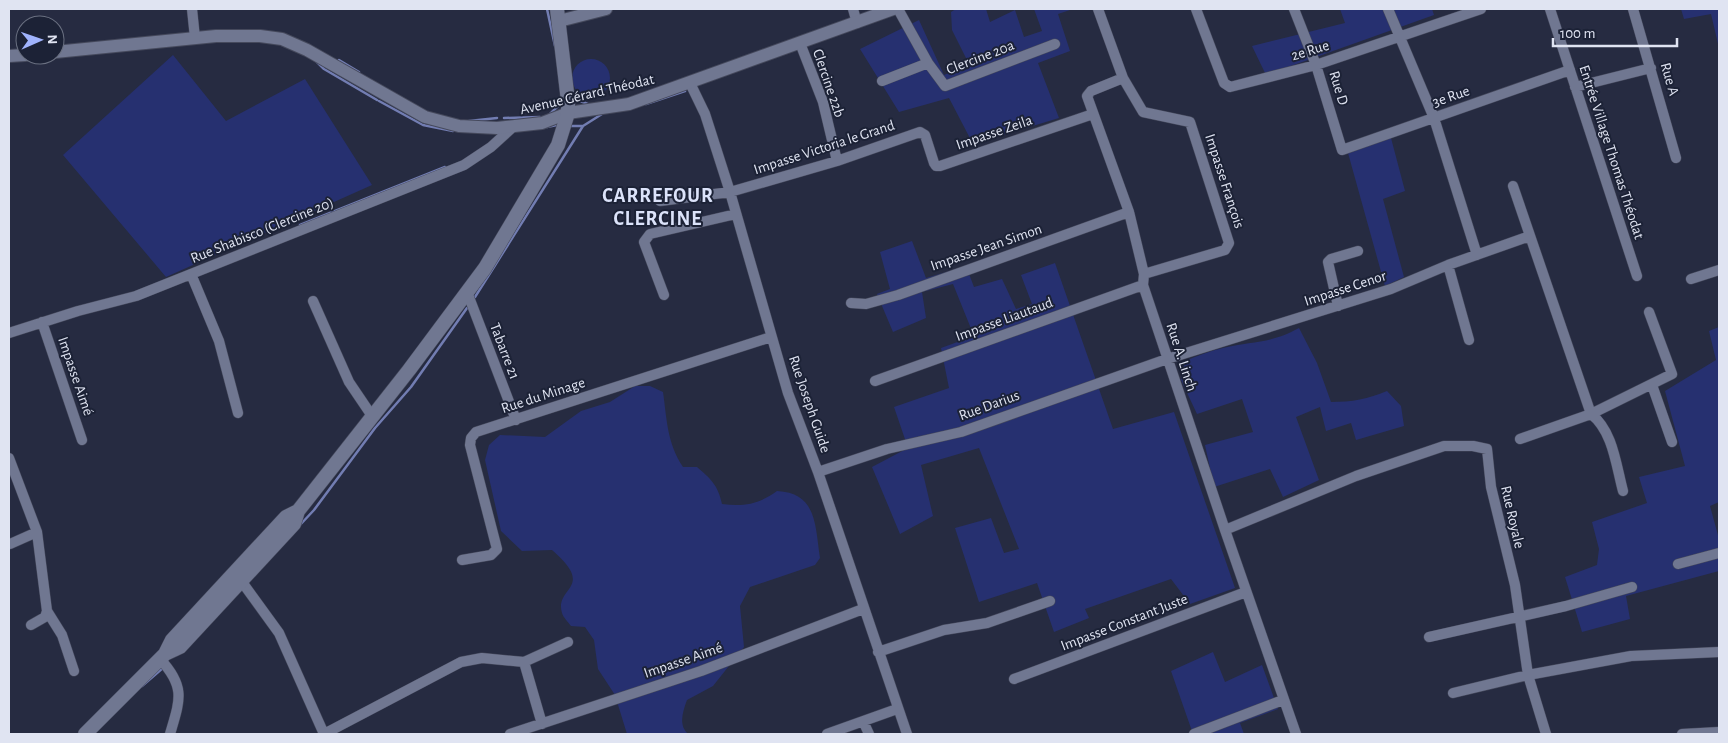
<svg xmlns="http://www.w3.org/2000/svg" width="1728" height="743" font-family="'Alegreya Sans',sans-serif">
  <rect width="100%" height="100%" fill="#262b41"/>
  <path fill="#263070" d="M 956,9 L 986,9 L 990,22 L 1015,10 L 1024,37 L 1042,31 L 1034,9 L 1073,9 L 1058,14 L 1070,51 L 1038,63 L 1059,118 L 973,144 L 949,98 L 899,112 L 860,49 L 919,20 L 944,75 L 969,64 L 952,30 L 951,12 Z
    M 1340,9 L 1432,9 L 1434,15 L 1266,75 L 1252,46 L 1345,23 Z
    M 1681,9 L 1719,9 L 1719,48 L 1711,14 L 1684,19 Z
    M 173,55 L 226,121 L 305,79 L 372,185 L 166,277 L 63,155 Z
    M572 78a19 19 0 1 1 38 0a19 19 0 1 1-38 0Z
    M 1391,138 L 1405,191 L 1383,199 L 1404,277 L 1385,286 L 1348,153 Z
    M 912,241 L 926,278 L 966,266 L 974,287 L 1002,279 L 1016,309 L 1032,304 L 1021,275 L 1055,263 L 1113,429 L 1174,412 L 1235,588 L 1190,604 L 1171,579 L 1085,609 L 1089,618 L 1054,632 L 1037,583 L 979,602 L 955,528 L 991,518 L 1004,553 L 1019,549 L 979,448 L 921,465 L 933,516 L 900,534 L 872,467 L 908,448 L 894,407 L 949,388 L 941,348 L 974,336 L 953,284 L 922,292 L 926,318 L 893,332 L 877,294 L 890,289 L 880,252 Z
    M 1719,327 L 1719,502 L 1710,506 L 1719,539 L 1719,571 L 1626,596 L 1630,619 L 1582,632 L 1565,577 L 1597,565 L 1599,549 L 1592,522 L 1647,503 L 1639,477 L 1685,466 L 1665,391 L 1716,360 L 1709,331 Z
    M 1299,328 L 1317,363 L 1331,402 C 1352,402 1368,399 1387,391 L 1401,406 L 1404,426 L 1356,440 L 1351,423 L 1326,431 L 1320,407 L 1296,417 L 1319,480 L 1283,497 L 1270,469 L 1214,487 L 1205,445 L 1253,432 L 1242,399 L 1197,414 L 1181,380 L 1185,361 C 1197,356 1210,351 1223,348 C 1252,341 1270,344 1299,328 Z
    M 635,386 L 650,386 L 663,392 C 667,420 667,443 683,467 L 697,467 C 711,479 718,485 722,504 C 744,507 759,504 777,491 C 817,493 815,525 820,558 L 815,565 L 750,587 L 740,606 L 744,647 L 713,686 L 687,700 C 683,711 678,725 688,734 L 627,734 L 615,695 L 598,669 L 594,640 L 585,627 L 571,626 C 568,622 563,617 562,613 C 554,586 597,589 552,550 L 522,551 L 501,531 L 485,460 L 489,445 L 500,435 L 545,437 L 581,411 L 610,402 Z
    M 1213,652 L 1225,682 L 1262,665 L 1278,709 L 1240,723 L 1244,734 L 1193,734 L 1171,671 Z"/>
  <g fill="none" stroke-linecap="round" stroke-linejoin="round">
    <path stroke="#727db2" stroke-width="2.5" d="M 547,9 L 555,46
      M 28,58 L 49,55
      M 339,60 L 359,72
      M 317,62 L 324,69 L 377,100
      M 578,100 L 590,105
      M 379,101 L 423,125 L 453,131
      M 646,104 L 685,91
      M 550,114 L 559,105
      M 504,118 L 540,117
      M 469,121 L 497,118
      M 569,126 L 583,126 L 602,114
      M 547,127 L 557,125
      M 300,225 L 445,167
      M 475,297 L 583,126
      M 299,526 L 314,510 L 375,428 L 411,387 L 467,308
      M 142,686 L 164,667"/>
    <g stroke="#45495c" stroke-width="11">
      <path id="minor" d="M 192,9 L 195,38
        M 853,9 L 857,23
        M 898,9 L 928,63 L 945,86 L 1055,44
        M 1098,9 L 1123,78 L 1091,91 L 1087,96 L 1129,212 L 1144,274 L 1143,285 L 1225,530 L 1296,734
        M 1196,9 L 1224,83 L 1230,87 L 1316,65 L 1481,9
        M 1294,9 L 1316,65 L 1342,150 L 1570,70
        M 1388,9 L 1434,118 L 1477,255
        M 1550,9 L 1637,276
        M 1633,9 L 1676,158
        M 800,43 L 823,102 L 837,161
        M 1123,78 L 1143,112 L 1190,122 L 1229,243 L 1225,250 L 1144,274
        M 882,81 L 928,63
        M 690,83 L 705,114 L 730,192 L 788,393 L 818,472 L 907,734
        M 1575,87 L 1651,68
        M 1513,186 L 1591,414 L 1520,439
        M 660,201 L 730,192 L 837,161 L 920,132 L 925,135 L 934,163 L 936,166 L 940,166 L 1093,114
        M 1448,265 L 1469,340
        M 191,274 L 219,341 L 238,413
        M 1691,279 L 1719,270
        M 467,292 L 516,420
        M 664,295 L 644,242 L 650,234 L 736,214
        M 313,301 L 349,382 L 372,416
        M 851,303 L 866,304 L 898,295 L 1129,212
        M 1338,306 L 1328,262 L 1331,259 L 1358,251
        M 42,322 L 82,440
        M 9,333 L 78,311 L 136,296 L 464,165 L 491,147 L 513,127
        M 875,381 L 1143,285
        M 1652,385 L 1672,442
        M 9,458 L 37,532 L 47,611 L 62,635 L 74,671
        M 818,472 L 887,449 L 961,432 L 1167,359 L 1391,289 L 1448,265 L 1530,236
        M 1623,491 C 1616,465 1613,431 1591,414 L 1672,374 L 1649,312
        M 1225,530 L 1356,476 L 1444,446 L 1473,446 L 1487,449 L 1491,487 L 1515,585 L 1528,675 L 1631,656 L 1719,652
        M 10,544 L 37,532
        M 462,560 L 491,555 L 497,549 L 470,445 L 471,438 L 476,432 L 771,337
        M 1678,564 L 1719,553
        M 242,582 L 279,633 L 324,734
        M 31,625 L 45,617 L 47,611
        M 1429,637 L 1566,606 L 1632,587
        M 878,652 L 944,630 L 987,623 L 1050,601
        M 160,659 C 186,687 180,700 170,734
        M 524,662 L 568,642
        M 1014,679 L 1246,592
        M 1453,693 L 1528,675 L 1546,734
        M 863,721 L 869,734
        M 324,734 L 461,662 L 482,658 L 524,662 L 542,724
        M 510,734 L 701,671 L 863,609
        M 827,734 L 897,709
        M 1194,734 L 1283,700
        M 1682,734 L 1719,732"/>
    </g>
    <g stroke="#45495c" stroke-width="14">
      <path id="tertiary" d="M 559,21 L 606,9
        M 55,52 L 216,36 L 260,36 L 282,39 L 307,50 L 425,117 L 459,126 L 497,128 L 542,123 L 568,113 L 629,104 L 893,9
        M 9,56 L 25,55"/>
    </g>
    <g stroke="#45495c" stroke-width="15">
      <path id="secondary" d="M 165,654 L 180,647 L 294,524 L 298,511 L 409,370 L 485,268 L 558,145 L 568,113 L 568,101 L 557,9
        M 85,734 L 165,654 L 172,640 L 286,517 L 298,511"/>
    </g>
    <use href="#minor" stroke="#707791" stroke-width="10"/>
    <use href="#tertiary" stroke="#707791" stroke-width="12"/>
    <use href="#secondary" stroke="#707791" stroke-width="14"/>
  </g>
  <g text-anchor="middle" stroke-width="4" stroke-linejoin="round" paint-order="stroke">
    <g font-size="15" fill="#e0e4f2" stroke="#1c2236">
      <text transform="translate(1310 50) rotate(-17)" y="5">2e Rue</text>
      <text transform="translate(980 57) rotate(-21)" y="5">Clercine 20a</text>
      <text transform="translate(1670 79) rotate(74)" y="5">Rue A</text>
      <text transform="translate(829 83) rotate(71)" y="5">Clercine 22b</text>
      <text transform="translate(1339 88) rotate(73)" y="5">Rue D</text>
      <text transform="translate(587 94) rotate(-13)" y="5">Avenue Gérard Théodat</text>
      <text transform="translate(1451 96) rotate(-19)" y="5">3e Rue</text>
      <text transform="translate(994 132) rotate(-19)" y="5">Impasse Zeila</text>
      <text transform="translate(824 147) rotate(-18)" y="5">Impasse Victoria le Grand</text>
      <text transform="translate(1612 152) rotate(72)" y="5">Entrée Village Thomas Théodat</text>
      <text transform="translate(1225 181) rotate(72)" y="5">Impasse François</text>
      <text transform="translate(262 230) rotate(-22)" y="5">Rue Shabisco (Clercine 20)</text>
      <text transform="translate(986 247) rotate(-19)" y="5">Impasse Jean Simon</text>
      <text transform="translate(1345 288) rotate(-18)" y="5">Impasse Cenor</text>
      <text transform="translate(1004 319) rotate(-20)" y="5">Impasse Liautaud</text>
      <text transform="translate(505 351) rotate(69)" y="5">Tabarre 21</text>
      <text transform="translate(1182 357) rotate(72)" y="5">Rue A. Linch</text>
      <text transform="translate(76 376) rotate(71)" y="5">Impasse Aimé</text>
      <text transform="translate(543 395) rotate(-18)" y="5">Rue du Minage</text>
      <text transform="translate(810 404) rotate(71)" y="5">Rue Joseph Guide</text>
      <text transform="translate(989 405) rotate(-20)" y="5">Rue Darius</text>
      <text transform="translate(1513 517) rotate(77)" y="5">Rue Royale</text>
      <text transform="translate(1124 622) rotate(-21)" y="5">Impasse Constant Juste</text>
      <text transform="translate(683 660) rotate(-19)" y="5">Impasse Aimé</text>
    </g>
    <g font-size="20" font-weight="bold" letter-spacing="1" fill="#dce3fa" stroke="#1c2236">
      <text x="658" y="202">CARREFOUR<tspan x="658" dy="23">CLERCINE</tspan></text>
    </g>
  </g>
  <rect width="1728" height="743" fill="none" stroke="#e0e4f2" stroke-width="20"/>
  <g transform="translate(40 40) rotate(88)"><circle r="24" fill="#1c2236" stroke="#6a7081"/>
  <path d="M0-4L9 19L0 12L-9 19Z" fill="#a0b3fd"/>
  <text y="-8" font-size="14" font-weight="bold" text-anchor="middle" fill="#e0e4f2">N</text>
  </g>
  <path d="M1553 38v8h124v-8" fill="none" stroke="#e0e4f2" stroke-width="2.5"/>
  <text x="1560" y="38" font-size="15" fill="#e0e4f2" stroke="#1c2236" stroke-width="4" paint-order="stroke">100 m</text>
</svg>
